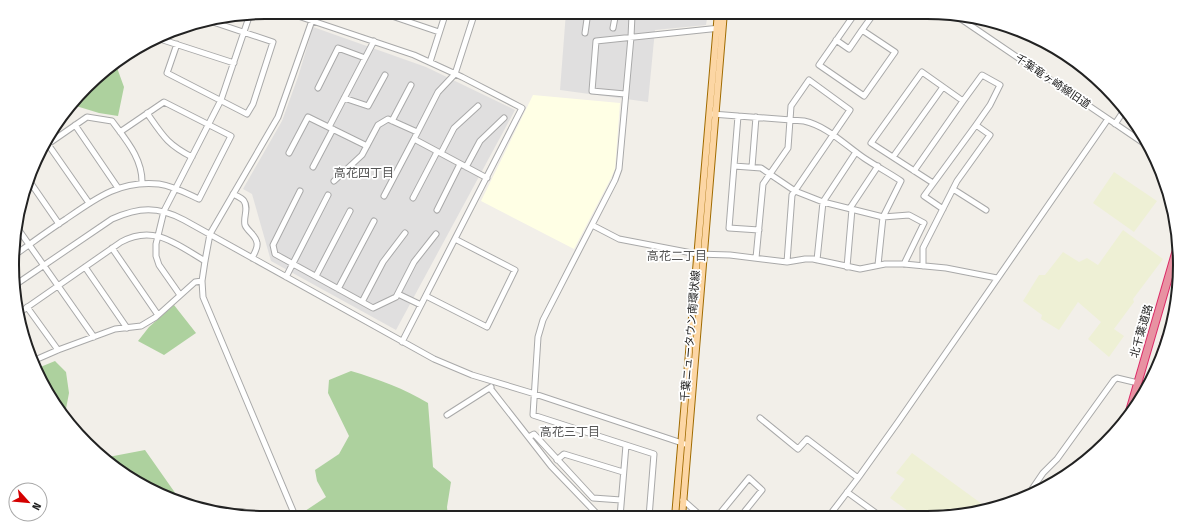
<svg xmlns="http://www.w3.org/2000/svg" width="1192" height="530" font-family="'Fira Sans Condensed','Noto Sans JP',sans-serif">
  <rect width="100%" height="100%" fill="#f2efe9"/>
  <path fill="#e0dfdf" d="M 566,12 L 708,12 L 706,25 L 655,30 L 648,102 L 560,90 Z
    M 313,27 L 426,67 L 515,110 L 396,330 L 271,261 L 252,194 L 243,189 L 282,121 L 298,77 Z"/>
  <path fill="#ffffe5" d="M 533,95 L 620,103 L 615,169 L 611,178 L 574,249 L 481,201 Z"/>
  <path fill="#eef0d5" d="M 1114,172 L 1157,201 L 1134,232 L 1093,203 Z
    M 1123,230 L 1163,259 L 1133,299 L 1134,302 L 1114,329 L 1124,336 L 1109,357 L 1088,339 L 1101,322 L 1078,302 L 1059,330 L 1041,319 L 1042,315 L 1023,301 L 1039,275 L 1045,275 L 1063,252 L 1079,262 L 1087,258 L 1098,265 Z
    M 912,453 L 982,504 L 976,511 L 963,515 L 958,512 L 955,516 L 915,516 L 890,498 L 905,479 L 896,473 Z"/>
  <path fill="#add19e" d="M 116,65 L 124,87 L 118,116 L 99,113 L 76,106 L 75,103 L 98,75 Z
    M 174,305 L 196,333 L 164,355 L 138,341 L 149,327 Z
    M 55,361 L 66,372 L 69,393 L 65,414 L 46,391 L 38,368 Z
    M 351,371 C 378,379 405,389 428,403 L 433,467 L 451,482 L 447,507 L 448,517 L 381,518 L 377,517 L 375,518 L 302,518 L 302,513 L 326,497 L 317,481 L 315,470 L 339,454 L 349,436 L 328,393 L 329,380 Z
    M 145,450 L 178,497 L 180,501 L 168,499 L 103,458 Z"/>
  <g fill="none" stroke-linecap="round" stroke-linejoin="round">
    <g stroke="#a9a9a9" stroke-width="7">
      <path id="minor" d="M 286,12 L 414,55 L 462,77 L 522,108 L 402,342
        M 380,12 L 439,32
        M 475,12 L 455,74 L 438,92 L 414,139 L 487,178
        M 625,12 C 642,20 665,14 683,12
        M 632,15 L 631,37 L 619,169 L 615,180 L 543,320 L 538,337 L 533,415 L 654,454 L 649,517
        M 961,19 L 1145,144
        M 613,28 L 616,12
        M 862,30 L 875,12
        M 585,33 L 588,12
        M 160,39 L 234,63
        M 836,40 L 849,49 L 862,30 L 895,52 L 864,96 L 819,65 L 856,12
        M 177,44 L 167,73 L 247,114 L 253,104 L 273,42 L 210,21
        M 430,62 L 446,12
        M 318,88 L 338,48 L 365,58
        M 625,94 L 592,91 L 596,41 L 720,28
        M 344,98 L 368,106 L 385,75
        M 963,101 L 982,75 L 1000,85 L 990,105 L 976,125
        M 147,113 C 163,136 167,144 192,157
        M 712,114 L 804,121 C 827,126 845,145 864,158 C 876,166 889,173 901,181 L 883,217 L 878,265
        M 738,116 L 729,228 L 759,230
        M 392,121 L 411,85
        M 1115,124 L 1123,112
        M 75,125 L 118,188
        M 329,127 L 374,41
        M 45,140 L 89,203
        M 48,144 L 87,117 L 112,121 C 126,140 143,159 142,184
        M 289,153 L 308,117 L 367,146
        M 441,153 L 454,128 L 478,106
        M 893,157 L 943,87
        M 734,166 L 761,168 L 795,191 L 823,202 L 883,217 L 909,215 L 924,223 L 904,264
        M 313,167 L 333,129
        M 466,167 L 480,141 L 504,118
        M 752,167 L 756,117
        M 914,171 L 963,101 L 922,72 L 871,143 L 933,183
        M 334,181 L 362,155 L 378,125 L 388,119 L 417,132
        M 30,182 L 59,224
        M 953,189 L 986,210
        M 300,191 L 273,245 L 275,254 L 373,308 L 396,297 L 414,262 L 436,234
        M 233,194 C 237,196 242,198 244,201 C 249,208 243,217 245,225 C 248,232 256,235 257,243 C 258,248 254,254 252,258
        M 384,196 L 414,139
        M 413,198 L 437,152
        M 850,208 L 878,166
        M 437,210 L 460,164
        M 592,225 L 619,239 L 697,254 L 730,255 L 787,262 L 805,259 L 813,259 L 860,269 L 885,264 L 904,264 L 946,268 L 997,278
        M 16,226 L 94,337
        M 112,248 L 158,315
        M 16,254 C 33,242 49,230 66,219 C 96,198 120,180 159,184 C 173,186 186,193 199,199 L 231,136 L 164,102 L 120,132
        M 756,258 L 763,184 L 788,148 L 791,106 L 809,80 L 850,110 L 792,195 L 787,262
        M 817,260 L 823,202 L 856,152
        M 923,266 L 923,248 L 957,181 L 990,135 L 976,125 L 924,196 L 943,209
        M 85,267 L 127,328
        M 847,267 L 852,209
        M 316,276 L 350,211
        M 286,277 L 328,195
        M 15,285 L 112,219 C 139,207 158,206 184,220 L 434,359 L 472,375 L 535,394 L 685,444
        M 338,289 L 374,221
        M 398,294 L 421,305
        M 180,295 L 159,265 L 156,256 L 156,244 L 164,211 L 221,100 L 250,14
        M 426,296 L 487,327 L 515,270 L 455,239
        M 362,302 L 383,262 L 405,233
        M 27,307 L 58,350
        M 19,313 L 121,242 C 154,224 176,244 205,261
        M 35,360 L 58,350 L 115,329 L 141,326 L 156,317 L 195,282 L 202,281
        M 490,388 L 551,466 L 600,517
        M 447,415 L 491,387
        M 760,418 L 798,449 L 807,439 L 858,478
        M 529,437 L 534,434 L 593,498 L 621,500
        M 557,460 L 564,454 L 623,472
        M 1048,485 L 1060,476 L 1071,472
        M 847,492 L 880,516
        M 1026,498 L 1043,473 L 1057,459 L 1114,380 L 1117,378 L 1138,383
        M 683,500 L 702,517
        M 829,516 L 858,478 L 898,422 L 1108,119
        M 620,517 L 626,445
        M 717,517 L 749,478 L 762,490 L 745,511 L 752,516
        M 296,518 L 203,297 L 202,281 L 205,261 L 210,234 L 278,117 L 315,12"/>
    </g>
    <g stroke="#a06b00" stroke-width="8">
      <path id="major" d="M 675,517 L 718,12
        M 682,517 L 724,12"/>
    </g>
    <g stroke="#dc2a67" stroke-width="9">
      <path id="highway" d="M 1156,370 L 1166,337
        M 1127,420 L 1177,248"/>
    </g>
    <use href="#minor" stroke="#fff" stroke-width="5"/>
    <use href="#major" stroke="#fcd6a4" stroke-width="6"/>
    <use href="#highway" stroke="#e892a2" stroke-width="7"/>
  </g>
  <g text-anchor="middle" stroke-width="3.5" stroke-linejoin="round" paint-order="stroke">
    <g font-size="11" fill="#222" stroke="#fff">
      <text transform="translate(1053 81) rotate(34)" y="4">千葉竜ヶ崎線旧道</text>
      <text transform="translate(1141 331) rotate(-74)" y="4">北千葉道路</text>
      <text transform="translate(690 336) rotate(-85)" y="4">千葉ニュータウン南環状線</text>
    </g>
    <g font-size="12" fill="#555" stroke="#fff">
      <text x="364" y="177">高花四丁目</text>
      <text x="677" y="260">高花二丁目</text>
      <text x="570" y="436">高花三丁目</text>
    </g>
  </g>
  <path d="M0 0H1192V530H0ZM265 19H927A246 246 0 0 1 1173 265V265A246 246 0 0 1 927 511H265A246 246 0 0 1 19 265V265A246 246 0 0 1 265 19Z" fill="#fff" fill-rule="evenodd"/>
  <path fill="none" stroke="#222" stroke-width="2" d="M265 19H927A246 246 0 0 1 1173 265V265A246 246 0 0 1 927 511H265A246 246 0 0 1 19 265V265A246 246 0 0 1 265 19Z"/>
  <g transform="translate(28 502) rotate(117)"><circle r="19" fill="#ffffff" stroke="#a7a7a7"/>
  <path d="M0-3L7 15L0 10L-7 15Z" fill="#d40000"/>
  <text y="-6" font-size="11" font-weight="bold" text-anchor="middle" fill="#222222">N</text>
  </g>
</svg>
